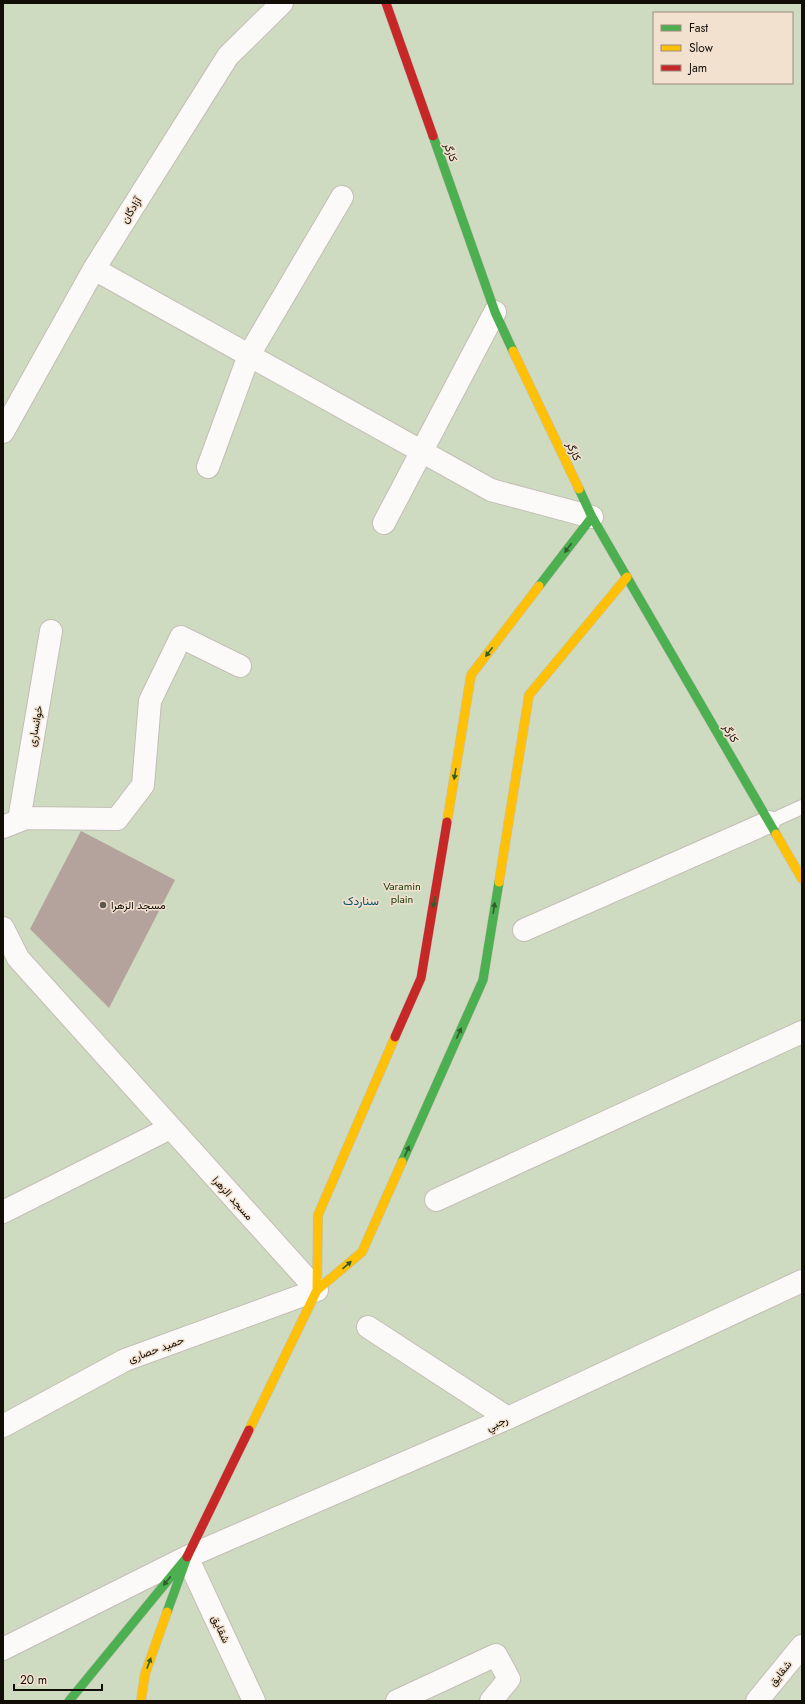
<svg xmlns="http://www.w3.org/2000/svg" width="805" height="1704" font-family="Jost,Vazirmatn,sans-serif">
  <rect width="100%" height="100%" fill="#eae1d7"/>
  <path fill="#cedbc1" fill-rule="evenodd" d="M 3,3 L 802,3 L 802,1701 L 3,1701 ZM 654,13 L 792,13 L 792,83 L 654,83 Z"/>
  <path fill="#b4a39d" d="M 81,831 L 175,880 L 109,1008 L 30,929 Z"/>
  <g fill="none" stroke-linecap="round" stroke-linejoin="round">
    <g stroke="#c4bdb5" stroke-width="16">
      <path id="lane" d="M 769,822 L 802,807"/>
    </g>
    <g stroke="#c4bdb5" stroke-width="24">
      <path id="street" d="M 94,269 L 491,490 L 592,517
        M 3,432 L 94,269 L 228,56 L 282,3
        M 208,467 L 249,355 L 342,197
        M 384,523 L 495,312
        M 19,820 L 51,631
        M 3,827 L 26,818 L 117,819 L 143,785 L 150,701 L 181,637 L 240,666
        M 3,928 L 18,958 L 317,1290 L 125,1360 L 3,1426
        M 524,930 L 769,822
        M 436,1200 L 802,1032
        M 3,1212 L 170,1128
        M 368,1327 L 508,1418
        M 187,1557 L 254,1701
        M 3,1649 L 187,1557 L 508,1418 L 802,1281
        M 397,1701 L 496,1655 L 509,1679 L 491,1701
        M 757,1701 L 802,1646"/>
    </g>
    <g stroke="#c4bdb5" stroke-width="10">
      <path id="fast" d="M 433,136 L 495,312 L 513,351
        M 579,489 L 592,517 L 776,834
        M 539,586 L 592,517
        M 402,1162 L 483,980 L 499,882
        M 69,1701 L 187,1557 L 167,1612"/>
    </g>
    <g stroke="#c4bdb5" stroke-width="10">
      <path id="slow" d="M 513,351 L 579,489
        M 447,822 L 471,675 L 539,586
        M 776,834 L 802,879
        M 499,882 L 529,695 L 627,577
        M 317,1290 L 318,1215 L 395,1037
        M 249,1430 L 317,1290 L 362,1252 L 402,1162
        M 141,1701 L 145,1674 L 167,1612"/>
    </g>
    <g stroke="#c4bdb5" stroke-width="10">
      <path id="jam" d="M 386,3 L 433,136
        M 395,1037 L 421,978 L 447,822
        M 187,1557 L 249,1430"/>
    </g>
    <path stroke="#d4d1ce" stroke-width="2.5" stroke-dasharray="3 2" stroke-linecap="butt" d="M 339,1306 L 348,1312"/>
    <use href="#lane" stroke="#fcfaf9" stroke-width="14"/>
    <use href="#street" stroke="#fcfaf9" stroke-width="22"/>
    <use href="#fast" stroke="#4caf50" stroke-width="9"/>
    <use href="#slow" stroke="#ffc107" stroke-width="9"/>
    <use href="#jam" stroke="#c62828" stroke-width="9"/>
  </g>
  <defs><path id="oneway-solid" d="M-6-.8H1V-3.2L6.5 0L1 3.2V.8H-6Z"/></defs>
  <g fill="#2f5e2c">
    <use href="#oneway-solid" transform="translate(568 548) rotate(127)"/>
    <use href="#oneway-solid" transform="translate(489 652) rotate(127)"/>
    <use href="#oneway-solid" transform="translate(455 774) rotate(99)"/>
    <use href="#oneway-solid" transform="translate(434 902) rotate(99)"/>
    <use href="#oneway-solid" transform="translate(494 908) rotate(-81)"/>
    <use href="#oneway-solid" transform="translate(459 1033) rotate(-66)"/>
    <use href="#oneway-solid" transform="translate(407 1151) rotate(-66)"/>
    <use href="#oneway-solid" transform="translate(347 1265) rotate(-41)"/>
    <use href="#oneway-solid" transform="translate(167 1581) rotate(129)"/>
    <use href="#oneway-solid" transform="translate(149 1663) rotate(-70)"/>
  </g>
  <circle fill="#5e5750" stroke="#f2e1cf" stroke-width="1.5" cx="103" cy="905" r="4"/>
  <g text-anchor="middle" stroke-width="3" stroke-linejoin="round" paint-order="stroke">
    <g font-size="11" fill="#120d07" stroke="#f2e1cf">
      <text transform="translate(451 152) rotate(70)" y="4">کارگر</text>
      <text transform="translate(131 210) rotate(-58)" y="4">آزادگان</text>
      <text transform="translate(574 451) rotate(65)" y="4">کارگر</text>
      <text transform="translate(35 726) rotate(-80)" y="4">خوانساری</text>
      <text transform="translate(731 733) rotate(60)" y="4">کارگر</text>
      <text transform="translate(233 1198) rotate(48)" y="4">مسجد الزهرا</text>
      <text transform="translate(156 1349) rotate(-20)" y="4">حمید حصاری</text>
      <text transform="translate(497 1423) rotate(-24)" y="4">رجبي</text>
      <text transform="translate(221 1629) rotate(65)" y="4">شقايق</text>
      <text transform="translate(780 1673) rotate(-51)" y="4">شقايق</text>
    </g>
    <g font-size="11" fill="#103603" stroke="#f2e1cf">
      <text x="402" y="890">Varamin<tspan x="402" dy="13">plain</tspan></text>
    </g>
    <g font-size="11" fill="#120d07" stroke="#f2e1cf" text-anchor="start">
      <text x="111" y="909">مسجد الزهرا</text>
    </g>
    <g font-size="12" fill="#044e6b" stroke="#f2e1cf">
      <text x="361" y="905">سناردک</text>
    </g>
  </g>
  <rect width="805" height="1704" fill="none" stroke="#120d07" stroke-width="8"/>
  <rect x="653" y="12" width="140" height="72" fill="#f2e1cf" stroke="#988c7f"/>
  <rect x="661" y="25" width="20" height="6" fill="#4caf50" stroke="#988c7f"/>
  <text x="689" y="32" font-size="12" fill="#120d07">Fast</text>
  <rect x="661" y="45" width="20" height="6" fill="#ffc107" stroke="#988c7f"/>
  <text x="689" y="52" font-size="12" fill="#120d07">Slow</text>
  <rect x="661" y="65" width="20" height="6" fill="#c62828" stroke="#988c7f"/>
  <text x="689" y="72" font-size="12" fill="#120d07">Jam</text>
  <path d="M14 1684v6h88v-6" fill="none" stroke="#120d07" stroke-width="2"/>
  <text x="20" y="1684" font-size="12" fill="#120d07" stroke="#f2e1cf" stroke-width="3" paint-order="stroke">20 m</text>
</svg>
